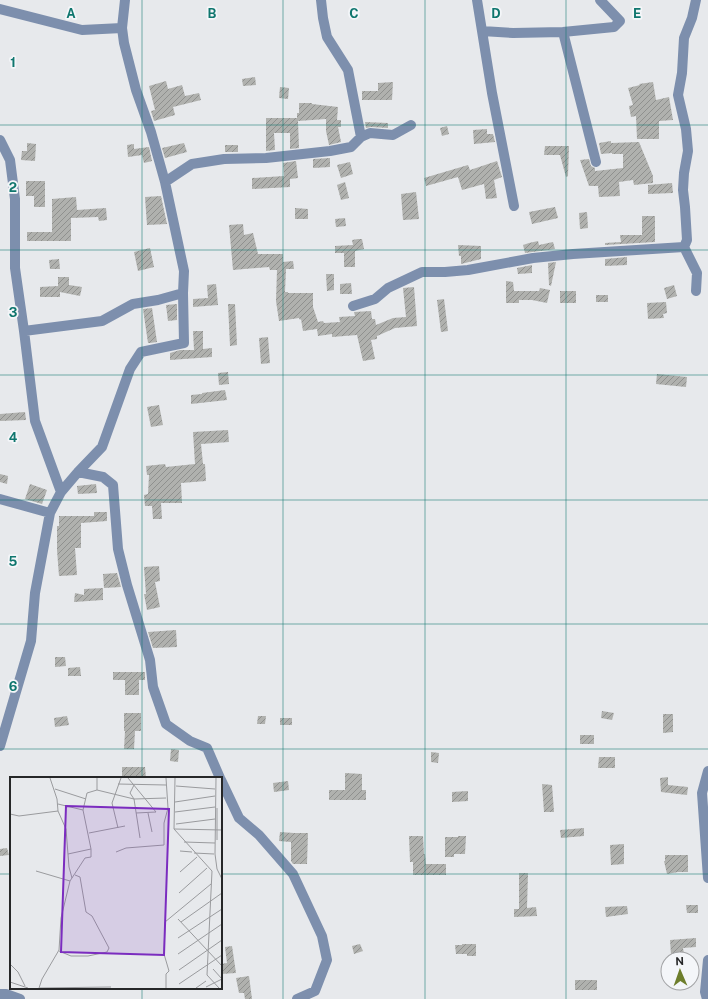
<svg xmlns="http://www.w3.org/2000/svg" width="708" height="999" font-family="'Public Sans',sans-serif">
  <defs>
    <pattern id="building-hatch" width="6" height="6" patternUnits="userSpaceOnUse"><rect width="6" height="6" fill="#b0b1ae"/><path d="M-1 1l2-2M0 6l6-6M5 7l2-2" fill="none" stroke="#8f908e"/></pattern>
  </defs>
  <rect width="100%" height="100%" fill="#e7e9ec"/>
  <path fill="url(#building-hatch)" d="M 255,77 L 256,85 L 243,86 L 242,79 Z
    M 166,81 L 168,89 L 182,85 L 185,96 L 199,93 L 201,100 L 173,107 L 175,115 L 154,121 L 151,111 L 155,110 L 149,86 Z
    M 393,82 L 392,100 L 362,100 L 362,91 L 378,91 L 378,83 Z
    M 653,82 L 656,100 L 669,97 L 673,120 L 659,121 L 659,139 L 637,139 L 636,116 L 631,117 L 629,106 L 633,105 L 628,88 L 640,85 L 639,84 Z
    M 280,87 L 289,88 L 288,99 L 279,98 Z
    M 299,103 L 312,103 L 312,104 L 338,107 L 337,120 L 341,120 L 341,127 L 338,127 L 341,142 L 329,145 L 326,131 L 326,119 L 298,121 L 299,148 L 290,149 L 290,133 L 274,133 L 275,150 L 266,151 L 266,118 L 297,118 L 297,113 L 299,113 Z
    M 365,122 L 388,123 L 388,128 L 371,127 L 366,128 Z
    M 447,126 L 449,134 L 442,136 L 440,128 Z
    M 487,129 L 487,134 L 493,134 L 495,142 L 474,144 L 473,130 Z
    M 611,141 L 611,143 L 639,142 L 653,176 L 653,183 L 634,185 L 633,180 L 619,182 L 620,196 L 599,197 L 598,186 L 589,186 L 580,160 L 589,159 L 591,166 L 595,168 L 595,171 L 623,168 L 623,154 L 612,154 L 612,153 L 601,154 L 599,143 Z
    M 27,143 L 36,144 L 35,161 L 21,160 L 22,151 L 27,151 Z
    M 184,143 L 187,152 L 165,158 L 162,148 Z
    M 134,144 L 134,149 L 149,147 L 152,161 L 144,163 L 142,155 L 128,157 L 127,145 Z
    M 225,145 L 238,145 L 238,152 L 225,152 Z
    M 545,146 L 569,146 L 568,176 L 566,177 L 560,155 L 544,155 Z
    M 330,158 L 330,167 L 313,168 L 313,159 Z
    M 296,161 L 298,178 L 290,179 L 290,187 L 252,189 L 252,178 L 284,176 L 283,163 Z
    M 497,161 L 502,177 L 494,180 L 497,198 L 486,199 L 484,184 L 462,190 L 458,177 L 426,186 L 424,178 L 468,165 L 470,170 Z
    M 350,162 L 353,174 L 341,178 L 337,165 Z
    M 26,181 L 45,181 L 45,207 L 34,207 L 34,196 L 26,196 Z
    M 345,182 L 349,198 L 341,200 L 337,185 Z
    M 672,183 L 673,193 L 648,194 L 648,185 Z
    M 416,192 L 419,219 L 403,220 L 401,194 Z
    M 161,196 L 167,224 L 147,225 L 145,197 Z
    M 76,197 L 77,210 L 106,208 L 107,220 L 99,221 L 98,217 L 71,218 L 71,241 L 27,241 L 27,232 L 52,232 L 52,199 Z
    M 555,207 L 558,218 L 532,224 L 529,212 Z
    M 295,208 L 308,209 L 308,219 L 295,219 Z
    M 587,212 L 588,228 L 580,229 L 579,213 Z
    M 642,216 L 655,216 L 655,242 L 605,245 L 605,243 L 621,242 L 620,235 L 642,235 Z
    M 345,218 L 346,226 L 336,227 L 335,219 Z
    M 243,224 L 244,235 L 253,233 L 258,254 L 283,254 L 283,262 L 293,261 L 294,269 L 286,269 L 285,292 L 288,292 L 288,293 L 313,293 L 313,307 L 318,322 L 323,321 L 324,323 L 340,322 L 339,317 L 355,316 L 354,312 L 371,311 L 372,319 L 375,319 L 376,325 L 393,318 L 406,317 L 403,288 L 414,287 L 417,326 L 395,328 L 377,336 L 377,339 L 371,340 L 375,359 L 363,361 L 357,335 L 332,337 L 332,334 L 318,336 L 317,329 L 303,331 L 301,319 L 300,320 L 299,318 L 279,321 L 276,301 L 277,270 L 270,270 L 269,267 L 233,270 L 229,225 Z
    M 358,239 L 362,239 L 364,249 L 355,251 L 355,267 L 344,267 L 344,253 L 335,253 L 335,246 L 353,245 L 352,240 Z
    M 538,241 L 539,245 L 553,242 L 555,249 L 525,253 L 523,245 L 529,243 Z
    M 458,245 L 481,246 L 481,259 L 461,264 L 461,256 L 459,256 Z
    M 150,248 L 154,267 L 138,271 L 134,252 Z
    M 627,257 L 627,265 L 605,266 L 605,259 Z
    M 59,259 L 60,269 L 50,269 L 49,260 Z
    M 556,262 L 551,286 L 549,285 L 548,263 Z
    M 532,265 L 532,273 L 518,274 L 517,268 Z
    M 326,274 L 334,274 L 334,290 L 327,291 Z
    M 58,277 L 69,277 L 69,285 L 82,287 L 80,296 L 60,292 L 60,297 L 40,297 L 40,287 L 58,286 Z
    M 506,281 L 513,282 L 514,291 L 539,291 L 540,288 L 550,290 L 547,303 L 532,300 L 519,300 L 519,303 L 506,303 Z
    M 351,283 L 352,294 L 340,294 L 340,284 Z
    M 216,284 L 218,305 L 193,307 L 193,299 L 208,298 L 207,285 Z
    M 674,285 L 677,296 L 667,299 L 664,288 Z
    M 560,291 L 576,291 L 576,303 L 560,303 Z
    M 596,295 L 608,295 L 608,302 L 596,302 Z
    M 444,299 L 448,331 L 441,332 L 437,300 Z
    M 666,302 L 667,313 L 663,314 L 664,318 L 648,319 L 647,303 Z
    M 177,304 L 177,320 L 168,321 L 166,305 Z
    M 228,304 L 235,304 L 237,345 L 230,346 Z
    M 152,308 L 157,342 L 150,343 L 148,343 L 143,309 Z
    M 193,331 L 203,331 L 203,349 L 212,348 L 212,357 L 170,360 L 170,353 L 180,350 L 194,350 Z
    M 268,337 L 270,363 L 261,364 L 259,338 Z
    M 228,372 L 229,384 L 219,385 L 218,373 Z
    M 657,374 L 687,377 L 686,387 L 656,384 Z
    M 225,390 L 227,400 L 191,404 L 191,395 L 202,394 L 202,393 Z
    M 159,405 L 163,425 L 151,427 L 147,407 Z
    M 25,412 L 26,420 L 0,421 L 0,414 Z
    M 228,430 L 229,442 L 201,444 L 203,464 L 205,464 L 206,481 L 181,483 L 182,503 L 161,503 L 162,519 L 153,519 L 152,506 L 145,506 L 144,495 L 148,494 L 149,475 L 147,475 L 146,466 L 165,464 L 166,467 L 195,464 L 193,432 Z
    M 0,474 L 8,476 L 7,484 L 0,482 Z
    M 30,484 L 47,490 L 42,504 L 25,499 Z
    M 96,484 L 97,493 L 78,494 L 77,486 Z
    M 94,512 L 107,512 L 107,521 L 81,523 L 81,548 L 75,548 L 77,575 L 59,576 L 57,550 L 57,526 L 59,526 L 59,516 L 94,516 Z
    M 159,566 L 160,581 L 155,582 L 160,607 L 147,610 L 144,594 L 146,594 L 144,567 Z
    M 117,573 L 121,587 L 104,588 L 103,574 Z
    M 103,588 L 103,600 L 74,602 L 75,593 L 84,595 L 84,589 Z
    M 176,630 L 177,647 L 153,648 L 148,632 Z
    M 55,657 L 65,657 L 66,666 L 55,667 Z
    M 80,667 L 81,676 L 68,676 L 68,668 Z
    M 113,672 L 145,672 L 145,680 L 139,680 L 139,695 L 125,695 L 125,680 L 113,680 Z
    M 602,711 L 614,713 L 612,720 L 601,718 Z
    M 124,713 L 141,713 L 141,731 L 135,731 L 134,749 L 124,749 L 125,731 L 124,731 Z
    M 663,714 L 673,714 L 673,732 L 663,733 Z
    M 67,716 L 69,725 L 55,727 L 54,718 Z
    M 258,716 L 266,716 L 265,724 L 257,724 Z
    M 280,718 L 292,718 L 292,725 L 280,725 Z
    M 580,735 L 594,735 L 594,744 L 580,744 Z
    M 171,749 L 179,750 L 178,762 L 170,761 Z
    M 431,752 L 439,753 L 438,763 L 431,762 Z
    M 599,757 L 615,757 L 615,768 L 598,768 Z
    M 122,767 L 145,767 L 146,778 L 122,778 Z
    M 345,773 L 362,774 L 362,790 L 366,790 L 366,800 L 329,800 L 329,790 L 345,790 Z
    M 668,777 L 668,785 L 688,787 L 687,795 L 661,792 L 660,778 Z
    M 288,781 L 289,790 L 274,792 L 273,783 Z
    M 542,784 L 552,785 L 554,812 L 544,812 Z
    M 468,791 L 468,801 L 452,802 L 452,792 Z
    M 584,828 L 584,836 L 561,838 L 560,830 Z
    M 280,832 L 294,833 L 308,833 L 307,864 L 293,864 L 291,861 L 291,842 L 279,841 Z
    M 409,836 L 423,836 L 424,854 L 425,854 L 426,864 L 446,864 L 446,875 L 413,875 L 413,862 L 410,862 Z
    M 458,836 L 466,836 L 465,854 L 454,854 L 454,857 L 445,857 L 445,837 L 458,837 Z
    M 624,844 L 624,864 L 611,865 L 610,845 Z
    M 7,848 L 9,855 L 0,856 L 0,849 Z
    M 665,855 L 688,855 L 688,872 L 678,872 L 667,874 L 664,861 L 665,861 Z
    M 519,873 L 528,873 L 527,908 L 536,907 L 537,916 L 514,917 L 514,909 L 519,909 Z
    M 686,905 L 698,905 L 698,913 L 687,913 Z
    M 627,906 L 628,914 L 606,917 L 605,907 Z
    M 696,938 L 696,947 L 683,948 L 684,954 L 671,955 L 670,940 Z
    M 360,944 L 363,951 L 354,954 L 352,946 Z
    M 462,944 L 476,944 L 476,956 L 467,956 L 467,954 L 456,954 L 455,945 L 462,945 Z
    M 232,946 L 236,973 L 221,974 L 221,964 L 227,963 L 225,947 Z
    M 249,976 L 252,999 L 245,999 L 244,993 L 239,993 L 236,978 Z
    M 575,980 L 597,980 L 597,990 L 575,990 Z"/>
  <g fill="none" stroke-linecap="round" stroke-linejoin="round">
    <path stroke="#7d8fad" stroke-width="10" d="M 321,0 L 323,18 L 327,37 L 348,70 L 361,137
      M 477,0 L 492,93 L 514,206
      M 0,9 L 82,30 L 122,28
      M 482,31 L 513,33 L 563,32 L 614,27 L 620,21 L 600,0
      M 563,32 L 596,162
      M 0,140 L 10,160 L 15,199 L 15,268 L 24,331 L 35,421 L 61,492
      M 165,182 L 192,164 L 224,159 L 266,158 L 330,151 L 351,147 L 361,137 L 370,133 L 393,135 L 411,125
      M 684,247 L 697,273 L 696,291
      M 353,306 L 375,299 L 388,288 L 422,272 L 445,272 L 468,270 L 533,258 L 573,254 L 684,247 L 687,240 L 685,207 L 683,190 L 684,173 L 688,151 L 686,129 L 678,95 L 682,73 L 684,38 L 692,18 L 696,0
      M 24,331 L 102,321 L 133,304 L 158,300 L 183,293 L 184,271 L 165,182 L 151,132 L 136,90 L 124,43 L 122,28 L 125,0
      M 78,472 L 103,477 L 113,485 L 118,549 L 127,585 L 150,660 L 153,687 L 166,724 L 190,741 L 207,748 L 220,778
      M 0,499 L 50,513
      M 0,746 L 31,641 L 35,593 L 50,513 L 61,492 L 78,472 L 102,447 L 130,369 L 141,352 L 184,343 L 183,293
      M 708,771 L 702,793 L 708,878
      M 221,780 L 239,818 L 259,835 L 293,874 L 322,936 L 327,960 L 315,991 L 297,999
      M 0,994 L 6,994 L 20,999
      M 707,999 L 705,992 L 708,960"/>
  </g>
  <path fill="none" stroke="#0f766e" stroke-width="1" stroke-opacity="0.55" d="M 142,0 L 142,778M 283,0 L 283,999M 425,0 L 425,999M 566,0 L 566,999M 0,125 L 708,125M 0,250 L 708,250M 0,375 L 708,375M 0,500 L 708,500M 0,624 L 708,624M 0,749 L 708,749M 0,874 L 11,874M 221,874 L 708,874M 142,988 L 142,999"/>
  <g transform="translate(10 777)">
    <rect width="212" height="212" fill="#e7e9ec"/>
    <path fill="none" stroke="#9a9b9e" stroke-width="1" d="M 40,1 L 47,22 L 48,34 L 56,52 L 59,90 L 62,101M 118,1 L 146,35 L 126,36M 165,1 L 164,52 L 202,94M 206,1 L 205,77 L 207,92 L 212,102M 108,7 L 156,8M 124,8 L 120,16 L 124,22 L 130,61M 166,9 L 205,12M 45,12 L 76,22M 87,13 L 124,22 L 156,21M 165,25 L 205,19M 48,27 L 73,33M 165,35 L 205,30M 138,36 L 142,55M 0,37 L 9,39 L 48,34M 166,47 L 205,42M 108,51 L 102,26 L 111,1M 164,52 L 212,53M 79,56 L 115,49M 207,63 L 207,31M 174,65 L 205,66M 170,74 L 182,75M 106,75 L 116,71 L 154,68 L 154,46 L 158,31 L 156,1M 184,76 L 204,77M 58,77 L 81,72 L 73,33 L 77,16 L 87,13 L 87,1M 26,94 L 60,104M 202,94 L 197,198 L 209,211M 170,95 L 187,80M 169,116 L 197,91M 168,142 L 212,189M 171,145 L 212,116M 168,161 L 212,132M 49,174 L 61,179 L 78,179 L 97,175 L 99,171 L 82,139 L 76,135 L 70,100 L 65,98M 168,177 L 212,147M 0,187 L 8,195 L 15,209M 169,193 L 212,163M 0,205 L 18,211M 169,207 L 212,178M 196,210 L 212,202 L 203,192M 29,211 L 32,202 L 49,173 L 51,141 L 60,104 L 75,81 L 81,80 L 81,72M 29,211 L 101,210M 156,211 L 156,197 L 159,194 L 154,177 L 155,145 L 201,107M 186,211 L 196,204"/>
    <path fill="#7b2cbf" fill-opacity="0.15" stroke="#7b2cbf" stroke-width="2" d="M 56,29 L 159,32 L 154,178 L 51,175 Z"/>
    <rect width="212" height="212" fill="none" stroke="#262728" stroke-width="2"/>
  </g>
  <g font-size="13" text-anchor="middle" font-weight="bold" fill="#0f766e" stroke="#f4f6f9" stroke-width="3.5" stroke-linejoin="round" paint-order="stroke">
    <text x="71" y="18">A</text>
    <text x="212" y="18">B</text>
    <text x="354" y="18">C</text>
    <text x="496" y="18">D</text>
    <text x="637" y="18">E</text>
    <text x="13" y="67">1</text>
    <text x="13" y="192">2</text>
    <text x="13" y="317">3</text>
    <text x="13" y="442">4</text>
    <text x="13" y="566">5</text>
    <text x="13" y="691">6</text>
  </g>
  <g transform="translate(680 971) rotate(358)"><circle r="19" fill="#f4f6f9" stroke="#a2a3a5"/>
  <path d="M0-3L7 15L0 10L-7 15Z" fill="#6d7e2c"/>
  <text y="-6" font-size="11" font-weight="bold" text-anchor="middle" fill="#262728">N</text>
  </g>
</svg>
